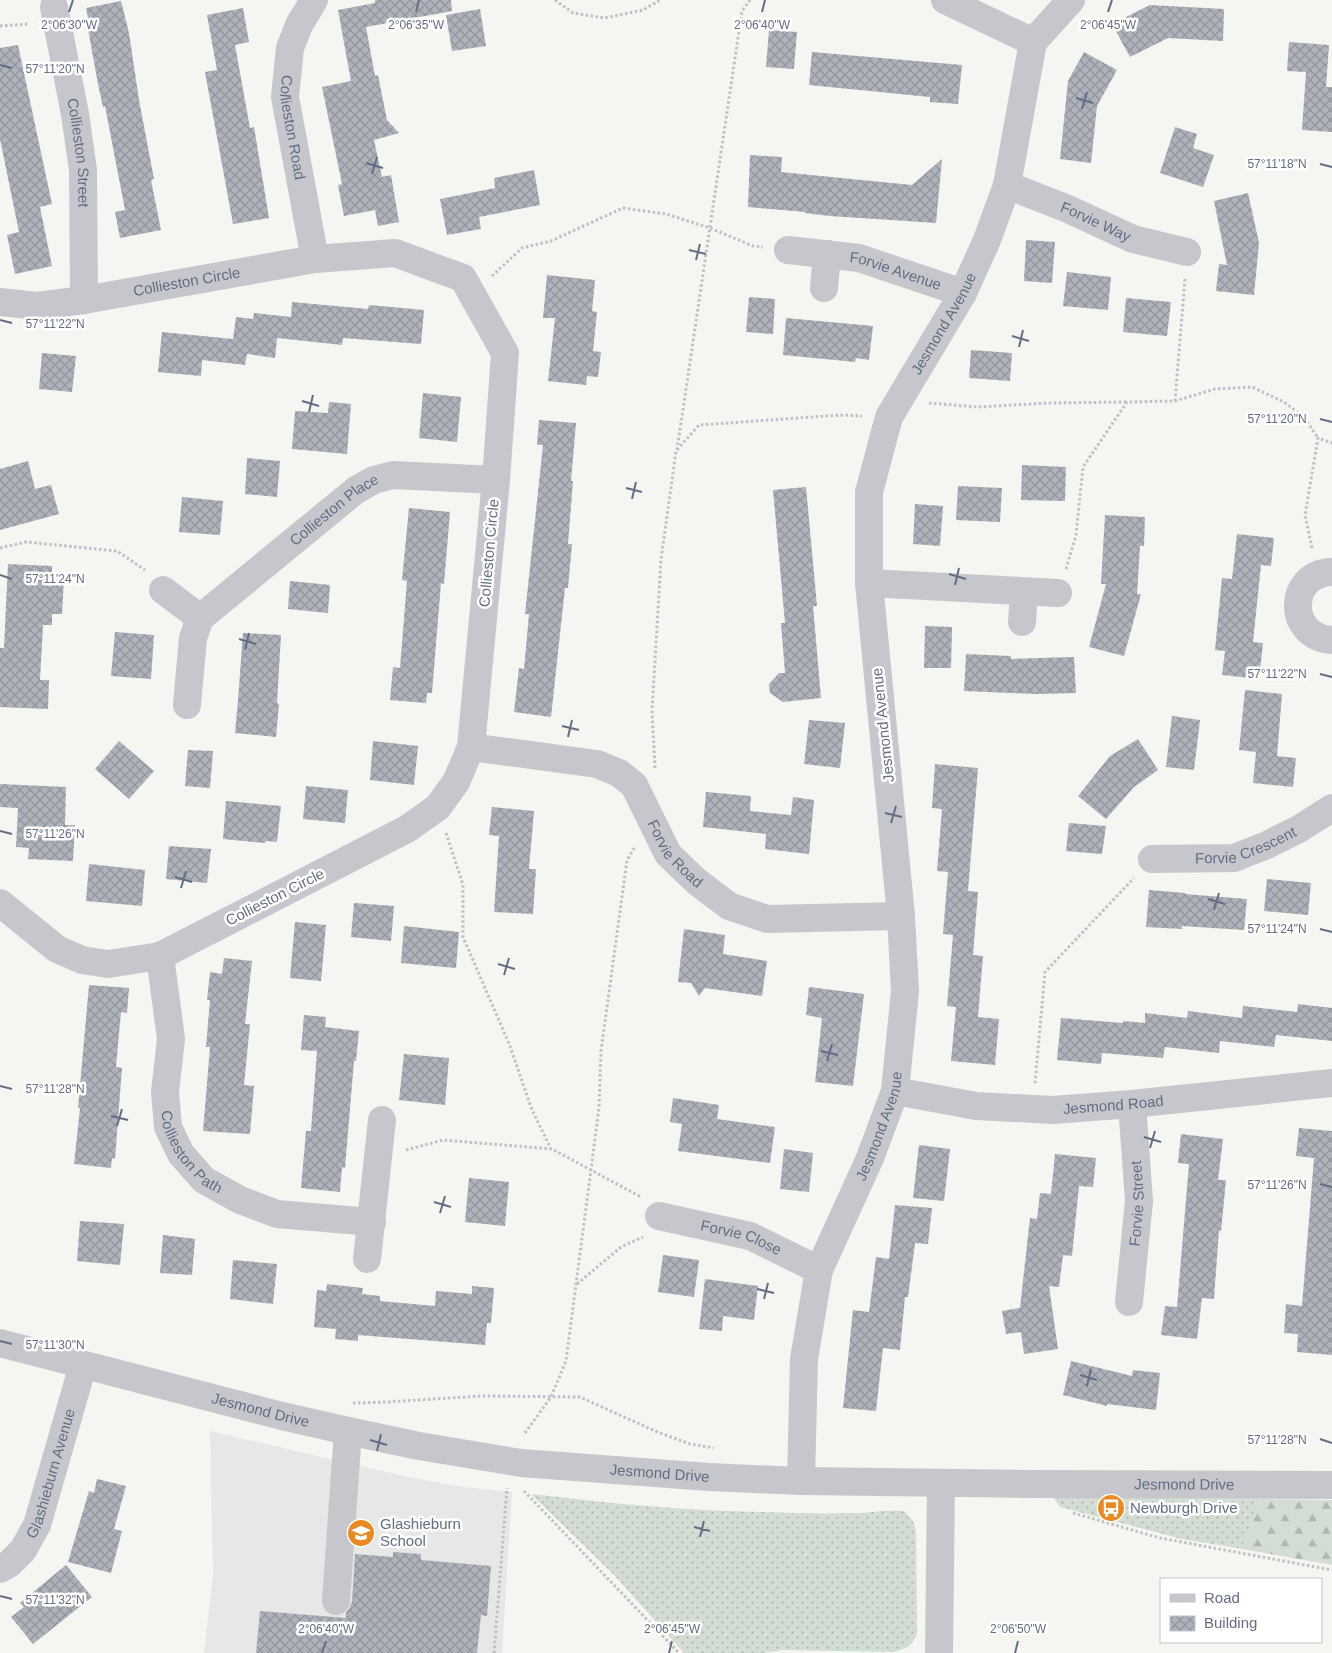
<svg xmlns="http://www.w3.org/2000/svg" width="1332" height="1653" font-family="Arial,sans-serif">
  <defs>
    <pattern id="grass-dots" width="8" height="8" patternUnits="userSpaceOnUse" patternTransform="scale(1.25)"><rect width="8" height="8" fill="#d4ddd3"/><path d="M2 2h.1M6 6h.1" fill="none" stroke="#b0b7b1" stroke-width="1.8" stroke-linecap="round"/></pattern>
    <pattern id="forest-firs" width="22" height="20" patternUnits="userSpaceOnUse" patternTransform="scale(1.25)"><rect width="22" height="20" fill="#d4ddd3"/><path d="M5 1l3.5 6h-7zM16 11l3.5 6h-7z" fill="#b0b7b1"/></pattern>
    <pattern id="building-cross-hatch" width="8" height="8" patternUnits="userSpaceOnUse" patternTransform="scale(1.25)"><rect width="8" height="8" fill="#aeb3bb"/><path d="M0 0l8 8M0 8l8-8" fill="none" stroke="#91969e"/></pattern>
  </defs>
  <rect width="100%" height="100%" fill="#f5f6f2"/>
  <path fill="#e6e7e6" d="M 210,1431 L 408,1477 L 463,1487 L 512,1492 L 502,1653 L 204,1653 L 213,1574 Z"/>
  <path fill="url(#grass-dots)" d="M 531,1494 C 609,1503 685,1511 763,1512 C 793,1513 824,1514 855,1513 C 871,1513 887,1509 904,1511 L 913,1521 L 916,1530 L 917,1634 C 912,1646 906,1649 893,1652 L 783,1650 L 764,1653 L 684,1653 L 613,1574 Z
    M 1053,1497 L 1260,1499 L 1242,1549 L 1182,1539 L 1060,1507 Z"/>
  <path fill="url(#forest-firs)" d="M 1260,1499 L 1332,1500 L 1332,1565 L 1242,1549 Z"/>
  <path fill="url(#building-cross-hatch)" d="M 375,0 L 451,0 L 452,11 L 366,27 L 375,76 L 378,75 L 387,120 L 399,133 L 374,140 L 382,177 L 391,175 L 399,222 L 378,226 L 375,210 L 344,216 L 338,185 L 342,184 L 322,87 L 351,81 L 338,10 L 375,3 Z
    M 121,1 L 129,33 L 139,100 L 154,179 L 151,180 L 161,230 L 120,238 L 115,212 L 125,210 L 105,106 L 103,107 L 98,84 L 86,18 L 88,18 L 86,8 Z
    M 1150,5 L 1224,9 L 1223,41 L 1168,38 L 1130,57 L 1112,24 Z
    M 243,8 L 249,42 L 235,45 L 250,128 L 254,127 L 269,218 L 233,224 L 205,72 L 217,70 L 207,15 Z
    M 480,9 L 486,46 L 452,51 L 446,15 Z
    M 769,30 L 797,32 L 794,69 L 766,67 Z
    M 1289,42 L 1329,45 L 1326,87 L 1332,87 L 1332,132 L 1302,130 L 1306,72 L 1287,71 Z
    M 18,45 L 52,204 L 40,207 L 52,266 L 15,274 L 7,235 L 19,232 L 0,139 L 0,48 Z
    M 812,52 L 962,65 L 958,104 L 930,102 L 930,97 L 809,85 Z
    M 1084,52 L 1117,70 L 1097,106 L 1091,163 L 1060,159 L 1068,81 Z
    M 1175,127 L 1197,134 L 1193,148 L 1214,155 L 1203,187 L 1160,173 Z
    M 750,155 L 782,157 L 781,172 L 912,185 L 942,159 L 936,223 L 830,216 L 805,213 L 805,212 L 748,207 Z
    M 534,170 L 540,205 L 479,217 L 481,229 L 447,235 L 440,199 L 495,188 L 494,178 Z
    M 1248,193 L 1259,243 L 1254,295 L 1216,291 L 1219,264 L 1227,265 L 1214,201 Z
    M 1026,240 L 1055,242 L 1052,283 L 1024,281 Z
    M 1067,272 L 1111,277 L 1108,310 L 1063,306 Z
    M 547,275 L 595,280 L 592,311 L 597,312 L 593,351 L 601,352 L 598,377 L 587,376 L 586,385 L 548,381 L 555,318 L 543,318 Z
    M 749,297 L 775,299 L 773,334 L 746,332 Z
    M 1126,298 L 1171,302 L 1167,336 L 1123,332 Z
    M 292,302 L 368,309 L 369,305 L 424,310 L 421,344 L 343,338 L 342,345 L 277,338 L 275,358 L 247,354 L 245,365 L 202,360 L 201,376 L 158,372 L 162,332 L 233,339 L 236,317 L 253,319 L 254,313 L 291,317 Z
    M 786,318 L 873,326 L 869,360 L 856,358 L 855,362 L 783,355 Z
    M 971,350 L 1012,353 L 1010,381 L 969,378 Z
    M 42,353 L 76,356 L 72,392 L 39,389 Z
    M 423,393 L 461,397 L 457,442 L 419,438 Z
    M 329,402 L 351,404 L 347,454 L 292,449 L 295,411 L 328,413 Z
    M 539,420 L 576,423 L 571,481 L 573,481 L 568,544 L 572,544 L 568,588 L 565,588 L 551,717 L 514,712 L 519,668 L 524,669 L 529,614 L 525,614 L 543,445 L 537,445 Z
    M 247,458 L 280,461 L 277,497 L 245,494 Z
    M 28,461 L 35,489 L 51,485 L 59,514 L 0,530 L 0,469 Z
    M 1022,465 L 1066,467 L 1065,501 L 1021,500 Z
    M 958,486 L 1002,488 L 1000,522 L 956,520 Z
    M 806,487 L 817,606 L 813,606 L 821,698 L 783,702 L 770,693 L 769,684 L 779,673 L 785,673 L 781,623 L 785,623 L 773,490 Z
    M 182,497 L 223,501 L 220,535 L 179,532 Z
    M 915,504 L 943,506 L 940,546 L 913,544 Z
    M 409,508 L 450,512 L 444,584 L 441,583 L 432,693 L 427,693 L 426,703 L 390,700 L 393,667 L 400,668 L 407,581 L 402,580 Z
    M 1105,515 L 1145,517 L 1144,546 L 1140,546 L 1137,594 L 1141,594 L 1124,656 L 1089,647 L 1106,584 L 1101,584 Z
    M 1237,534 L 1274,538 L 1271,566 L 1261,565 L 1253,642 L 1263,643 L 1259,679 L 1222,675 L 1225,651 L 1215,650 L 1222,578 L 1232,579 Z
    M 8,564 L 52,566 L 52,578 L 64,578 L 62,614 L 52,614 L 52,625 L 43,625 L 40,680 L 49,680 L 48,709 L 0,707 L 0,648 L 4,648 Z
    M 290,581 L 330,585 L 328,613 L 288,609 Z
    M 925,626 L 952,627 L 951,668 L 924,668 Z
    M 115,632 L 154,635 L 151,679 L 111,676 Z
    M 243,633 L 281,635 L 277,703 L 279,704 L 276,737 L 235,733 L 238,700 Z
    M 966,654 L 1011,656 L 1011,659 L 1074,657 L 1076,693 L 1037,694 L 964,691 Z
    M 1245,690 L 1282,694 L 1277,756 L 1296,758 L 1293,787 L 1253,783 L 1256,752 L 1239,750 Z
    M 1172,716 L 1200,720 L 1194,770 L 1166,767 Z
    M 809,720 L 845,723 L 840,768 L 804,764 Z
    M 1138,739 L 1158,770 L 1134,787 L 1106,819 L 1078,796 L 1110,756 Z
    M 119,741 L 154,771 L 129,799 L 95,769 Z
    M 373,741 L 418,746 L 414,785 L 370,780 Z
    M 188,750 L 213,751 L 210,788 L 185,786 Z
    M 935,764 L 978,768 L 968,891 L 978,892 L 973,955 L 983,956 L 978,1017 L 999,1019 L 995,1065 L 951,1061 L 956,1007 L 947,1006 L 953,935 L 943,934 L 948,872 L 937,871 L 942,809 L 932,808 Z
    M 0,784 L 66,787 L 65,825 L 75,825 L 73,861 L 28,859 L 29,848 L 16,847 L 18,808 L 0,807 Z
    M 306,786 L 348,790 L 345,823 L 303,819 Z
    M 706,792 L 751,796 L 750,811 L 791,815 L 793,797 L 814,800 L 809,854 L 765,849 L 766,834 L 703,827 Z
    M 226,801 L 281,806 L 277,842 L 266,841 L 265,843 L 223,839 Z
    M 492,807 L 534,811 L 529,869 L 536,869 L 533,914 L 494,912 L 499,836 L 489,835 Z
    M 1069,823 L 1106,826 L 1102,854 L 1066,851 Z
    M 169,846 L 211,849 L 207,883 L 166,879 Z
    M 89,864 L 145,870 L 142,906 L 86,901 Z
    M 1267,879 L 1311,883 L 1308,915 L 1264,911 Z
    M 1149,890 L 1185,893 L 1185,894 L 1247,899 L 1244,930 L 1182,926 L 1182,929 L 1146,927 Z
    M 354,903 L 394,906 L 391,941 L 351,937 Z
    M 295,922 L 326,925 L 321,981 L 290,978 Z
    M 404,926 L 459,932 L 456,968 L 401,963 Z
    M 684,929 L 725,935 L 723,954 L 767,961 L 762,996 L 705,988 L 699,996 L 691,983 L 678,982 Z
    M 224,958 L 252,961 L 245,1024 L 250,1024 L 244,1085 L 254,1086 L 250,1134 L 203,1131 L 210,1047 L 206,1047 L 210,1000 L 207,1000 L 210,972 L 222,974 Z
    M 89,985 L 129,988 L 127,1013 L 121,1012 L 116,1067 L 122,1068 L 115,1159 L 112,1158 L 111,1168 L 74,1164 L 80,1108 L 78,1108 Z
    M 809,987 L 864,994 L 853,1086 L 815,1082 L 822,1018 L 806,1015 Z
    M 1298,1004 L 1332,1008 L 1332,1041 L 1276,1035 L 1274,1047 L 1220,1041 L 1219,1053 L 1165,1047 L 1163,1058 L 1102,1053 L 1101,1064 L 1057,1060 L 1061,1018 L 1123,1023 L 1123,1021 L 1145,1023 L 1145,1013 L 1187,1018 L 1188,1011 L 1242,1018 L 1243,1006 L 1297,1012 Z
    M 304,1015 L 326,1017 L 325,1027 L 359,1031 L 356,1061 L 354,1061 L 345,1168 L 342,1167 L 340,1192 L 301,1188 L 306,1131 L 311,1131 L 317,1051 L 301,1050 Z
    M 404,1054 L 449,1058 L 445,1105 L 399,1100 Z
    M 673,1098 L 719,1105 L 717,1119 L 775,1127 L 770,1163 L 678,1151 L 682,1124 L 670,1122 Z
    M 1299,1128 L 1332,1131 L 1332,1355 L 1297,1352 L 1298,1334 L 1284,1333 L 1286,1304 L 1302,1306 L 1314,1158 L 1296,1156 Z
    M 1181,1134 L 1223,1139 L 1218,1180 L 1226,1180 L 1221,1231 L 1219,1230 L 1214,1299 L 1202,1298 L 1197,1339 L 1161,1335 L 1165,1306 L 1177,1307 L 1189,1164 L 1178,1163 Z
    M 919,1145 L 950,1149 L 944,1201 L 913,1198 Z
    M 784,1149 L 813,1153 L 809,1192 L 780,1189 Z
    M 1055,1154 L 1096,1158 L 1093,1187 L 1079,1186 L 1072,1256 L 1063,1255 L 1059,1287 L 1049,1286 L 1058,1349 L 1024,1354 L 1021,1332 L 1006,1334 L 1002,1311 L 1020,1308 L 1030,1218 L 1037,1219 L 1040,1193 L 1051,1194 Z
    M 469,1178 L 509,1182 L 505,1226 L 465,1222 Z
    M 895,1205 L 932,1208 L 928,1244 L 915,1243 L 908,1297 L 905,1297 L 900,1350 L 883,1348 L 876,1411 L 843,1408 L 853,1310 L 869,1312 L 876,1257 L 889,1259 Z
    M 80,1221 L 124,1224 L 120,1265 L 77,1261 Z
    M 163,1235 L 195,1239 L 192,1275 L 160,1273 Z
    M 663,1255 L 699,1260 L 694,1297 L 658,1292 Z
    M 233,1260 L 277,1264 L 273,1304 L 230,1299 Z
    M 705,1279 L 758,1286 L 754,1320 L 723,1316 L 722,1331 L 699,1329 Z
    M 327,1284 L 363,1288 L 362,1294 L 380,1296 L 380,1301 L 435,1306 L 436,1291 L 472,1294 L 472,1286 L 494,1288 L 491,1323 L 487,1323 L 485,1345 L 358,1335 L 358,1341 L 335,1339 L 336,1329 L 314,1327 L 317,1290 L 326,1291 Z
    M 1071,1361 L 1132,1376 L 1133,1370 L 1160,1373 L 1156,1410 L 1107,1404 L 1107,1406 L 1063,1395 Z
    M 97,1479 L 126,1486 L 114,1529 L 122,1531 L 111,1573 L 68,1562 L 89,1491 L 94,1493 Z
    M 393,1552 L 421,1554 L 421,1560 L 491,1566 L 487,1616 L 481,1615 L 477,1653 L 256,1653 L 260,1611 L 346,1618 L 346,1612 L 349,1609 L 352,1602 L 355,1554 L 393,1557 Z
    M 66,1565 L 92,1597 L 33,1644 L 11,1617 L 24,1607 L 20,1603 Z"/>
  <g fill="none" stroke-linecap="round" stroke-linejoin="round">
    <path stroke="#bfc0c3" stroke-width="3" stroke-dasharray="2.5 2.5" stroke-linecap="butt" d="M 555,0 L 573,13 L 604,18 L 643,10 L 660,0
      M 0,26 L 29,24
      M 492,276 L 522,248 L 551,241 L 623,208 L 666,214 L 710,228 L 753,246 L 763,247
      M 1175,401 L 1185,279
      M 929,403 L 978,407 L 1049,403 L 1127,402
      M 677,450 L 742,11 L 750,0
      M 0,548 L 26,542 L 117,551 L 145,570
      M 1312,548 L 1305,515 L 1318,438 L 1332,443
      M 1066,569 L 1076,535 L 1083,467 L 1127,402 L 1175,401 L 1215,389 L 1252,387 L 1284,402 L 1304,417 L 1318,438
      M 655,768 L 652,711 L 661,560 L 676,451 L 699,425 L 840,415 L 862,416
      M 446,833 L 463,885 L 463,937 L 510,1046 L 532,1110 L 551,1149
      M 1035,1083 L 1045,972 L 1134,878
      M 406,1150 L 443,1140 L 552,1149 L 641,1197
      M 577,1284 L 621,1247 L 643,1237
      M 353,1403 L 387,1402 L 481,1396 L 580,1397 L 655,1431 L 690,1444 L 714,1448
      M 525,1433 L 551,1397 L 566,1361 L 599,1108 L 601,1051 L 619,919 L 627,860 L 635,847
      M 524,1491 L 679,1653
      M 1073,1513 L 1160,1538 L 1332,1570
      M 494,1653 L 507,1488"/>
    <g stroke="#c6c7cc" stroke-width="28">
      <path id="s1" d="M 314,0 L 299,25 L 290,48 L 285,97 L 315,259"/>
      <path d="M 945,0 L 1033,42"/>
      <path id="s2" d="M 54,7 L 75,114 L 83,170 L 84,300"/>
      <path id="s3" d="M 1007,185 L 1068,209 L 1133,239 L 1187,252"/>
      <path id="s4" d="M 788,250 L 859,258 L 963,293"/>
      <path d="M 824,288 L 827,254"/>
      <path id="s5" d="M 0,302 L 37,306 L 84,300 L 315,259 L 395,253 L 463,278 L 505,353 L 496,480 L 471,747 L 456,782 L 438,807 L 407,829 L 160,956 L 108,964 L 82,960 L 57,949 L 0,903"/>
      <path d="M 1332,572 C 1287,573 1286,637 1332,640"/>
      <path d="M 869,583 L 1058,593"/>
      <path d="M 163,590 L 200,618"/>
      <path d="M 1022,622 L 1024,592"/>
      <path id="s6" d="M 187,705 L 193,638 L 200,618 L 356,490 L 374,480 L 393,475 L 496,480"/>
      <path id="s7" d="M 471,747 L 597,764 L 619,773 L 634,785 L 668,854 L 696,881 L 729,906 L 767,919 L 901,916"/>
      <path id="s8" d="M 1152,859 L 1234,858 L 1267,845 L 1299,829 L 1332,808"/>
      <path id="s9" d="M 160,956 L 171,1039 L 165,1092 L 168,1127 L 181,1154 L 204,1180 L 240,1200 L 277,1214 L 372,1222"/>
      <path id="s10" d="M 895,1091 L 976,1106 L 1053,1110 L 1132,1104 L 1332,1083"/>
      <path id="s11" d="M 659,1216 L 750,1236 L 819,1270"/>
      <path d="M 367,1259 L 382,1120"/>
      <path id="s12" d="M 1129,1302 L 1139,1201 L 1132,1104"/>
      <path id="s13" d="M 0,1343 L 282,1416 L 348,1431 L 419,1446 L 521,1463 L 709,1477 L 801,1481 L 1029,1484 L 1332,1485"/>
      <path id="s14" d="M 801,1481 L 804,1359 L 819,1270 L 870,1158 L 895,1091 L 905,991 L 901,916 L 869,583 L 869,492 L 889,417 L 963,293 L 987,240 L 1007,185 L 1033,42 L 1071,0"/>
      <path id="s15" d="M 0,1569 L 9,1564 L 23,1550 L 37,1525 L 83,1365"/>
      <path d="M 336,1601 L 348,1431"/>
      <path d="M 939,1653 L 941,1483"/>
    </g>
  </g>
  <path fill="none" stroke="#646d85" stroke-width="2" d="M 69,12 L 73,0M 416,12 L 419,0M 762,12 L 765,0M 1108,12 L 1112,0M 0,65 L 12,68M 1076,98 L 1093,103M 1082,109 L 1087,92M 366,163 L 383,168M 1320,164 L 1332,167M 372,174 L 377,157M 689,250 L 706,254M 696,260 L 700,244M 0,320 L 12,323M 1012,336 L 1029,341M 1019,347 L 1023,330M 302,401 L 319,406M 309,412 L 313,395M 1320,419 L 1332,422M 626,488 L 642,492M 632,499 L 636,482M 949,574 L 966,579M 0,575 L 12,579M 955,585 L 959,568M 239,639 L 256,644M 245,650 L 249,633M 1320,674 L 1332,677M 562,726 L 579,730M 568,737 L 572,720M 885,813 L 902,817M 891,823 L 896,806M 0,831 L 12,834M 175,877 L 192,882M 181,888 L 186,871M 1208,899 L 1225,904M 1214,910 L 1219,893M 1320,929 L 1332,932M 498,964 L 515,969M 504,975 L 509,958M 821,1051 L 838,1055M 827,1061 L 832,1044M 0,1086 L 12,1089M 111,1116 L 128,1120M 117,1126 L 122,1109M 1144,1137 L 1161,1142M 1150,1148 L 1155,1131M 1320,1184 L 1332,1187M 434,1202 L 451,1207M 440,1213 L 445,1196M 757,1289 L 774,1293M 764,1299 L 768,1283M 0,1341 L 12,1344M 1080,1375 L 1097,1380M 1087,1386 L 1091,1369M 1320,1439 L 1332,1443M 370,1440 L 387,1445M 377,1451 L 381,1434M 694,1527 L 710,1531M 700,1537 L 704,1521M 0,1596 L 12,1599M 322,1653 L 326,1641M 669,1653 L 672,1641M 1015,1653 L 1018,1641"/>
  <defs>
    <g id="bus-disc" transform="scale(1.4375)"><circle r="9.5" fill="#e98920" stroke="#fff"/><path d="M-5-6H5V4H4V6H2V4H-2V6H-4V4H-5ZM-3.5-4V0h7V-4ZM-3.5 1.2v1.5H-2V1.2ZM2 1.2v1.5H3.5V1.2Z" fill="#fff"/></g>
    <g id="school-disc" transform="scale(1.4375)"><circle r="9.5" fill="#e98920" stroke="#fff"/><path d="M0-5L7-2L0 1L-7-2ZM-4 1L0 2.5L4 1V4Q0 6-4 4Z" fill="#fff"/></g>
  </defs>
  <g fill-rule="evenodd">
    <use href="#bus-disc" x="1111" y="1508"/>
    <use href="#school-disc" x="361" y="1533"/>
  </g>
  <g text-anchor="middle" stroke-width="5" stroke-linejoin="round" paint-order="stroke">
    <g font-size="15" fill="#646d85" stroke="#fff">
      <text dy="5" stroke="none"><textPath href="#s1" startOffset="134">Collieston Road</textPath></text>
      <text dy="5" stroke="none"><textPath href="#s2" startOffset="148">Collieston Street</textPath></text>
      <text dy="5" stroke="none"><textPath href="#s3" startOffset="96">Forvie Way</textPath></text>
      <text dy="5" stroke="none"><textPath href="#s4" startOffset="110">Forvie Avenue</textPath></text>
      <text dy="5" stroke="none"><textPath href="#s5" startOffset="189">Collieston Circle</textPath></text>
      <text dy="5" stroke="none"><textPath href="#s14" startOffset="1194">Jesmond Avenue</textPath></text>
      <text dy="5" stroke="none"><textPath href="#s6" startOffset="261">Collieston Place</textPath></text>
      <text transform="translate(489 553) rotate(-85)" y="5">Collieston Circle</text>
      <text transform="translate(883 725) rotate(-96)" y="5">Jesmond Avenue</text>
      <text dy="5" stroke="none"><textPath href="#s8" startOffset="96">Forvie Crescent</textPath></text>
      <text dy="5" stroke="none"><textPath href="#s7" startOffset="251">Forvie Road</textPath></text>
      <text transform="translate(275 897) rotate(-27)" y="5">Collieston Circle</text>
      <text dy="5" stroke="none"><textPath href="#s10" startOffset="220">Jesmond Road</textPath></text>
      <text dy="5" stroke="none"><textPath href="#s14" startOffset="369">Jesmond Avenue</textPath></text>
      <text dy="5" stroke="none"><textPath href="#s9" startOffset="206">Collieston Path</textPath></text>
      <text dy="5" stroke="none"><textPath href="#s12" startOffset="99">Forvie Street</textPath></text>
      <text dy="5" stroke="none"><textPath href="#s11" startOffset="85">Forvie Close</textPath></text>
      <text dy="5" stroke="none"><textPath href="#s13" startOffset="269">Jesmond Drive</textPath></text>
      <text dy="5" stroke="none"><textPath href="#s15" startOffset="112">Glashieburn Avenue</textPath></text>
      <text dy="5" stroke="none"><textPath href="#s13" startOffset="674">Jesmond Drive</textPath></text>
      <text dy="5" stroke="none"><textPath href="#s13" startOffset="1199">Jesmond Drive</textPath></text>
    </g>
    <g font-size="15" fill="#646d85" stroke="#fff" text-anchor="start">
      <text x="1130" y="1513">Newburgh Drive</text>
      <text x="380" y="1529">Glashieburn<tspan x="380" dy="17">School</tspan></text>
    </g>
  </g>
  <g font-size="12" text-anchor="middle" fill="#646d85" stroke="#fff" stroke-width="5" stroke-linejoin="round" paint-order="stroke">
    <text x="416" y="29">2°06'35"W</text>
    <text x="762" y="29">2°06'40"W</text>
    <text x="1108" y="29">2°06'45"W</text>
    <text x="69" y="29">2°06'30"W</text>
    <text x="55" y="73">57°11'20"N</text>
    <text x="1277" y="168">57°11'18"N</text>
    <text x="55" y="328">57°11'22"N</text>
    <text x="1277" y="423">57°11'20"N</text>
    <text x="55" y="583">57°11'24"N</text>
    <text x="1277" y="678">57°11'22"N</text>
    <text x="55" y="838">57°11'26"N</text>
    <text x="1277" y="933">57°11'24"N</text>
    <text x="55" y="1093">57°11'28"N</text>
    <text x="1277" y="1189">57°11'26"N</text>
    <text x="55" y="1349">57°11'30"N</text>
    <text x="1277" y="1444">57°11'28"N</text>
    <text x="55" y="1604">57°11'32"N</text>
    <text x="326" y="1633">2°06'40"W</text>
    <text x="672" y="1633">2°06'45"W</text>
    <text x="1018" y="1633">2°06'50"W</text>
  </g>
  <rect x="1160" y="1578" width="162" height="65" fill="#ffffff" stroke="#c1c5ce"/>
  <rect x="1170" y="1594" width="25" height="8" fill="#c6c7cc" stroke="#c1c5ce"/>
  <text x="1204" y="1603" font-size="15" fill="#646d85">Road</text>
  <rect x="1170" y="1616" width="25" height="15" fill="url(#building-cross-hatch)" stroke="#c1c5ce"/>
  <text x="1204" y="1628" font-size="15" fill="#646d85">Building</text>
</svg>
